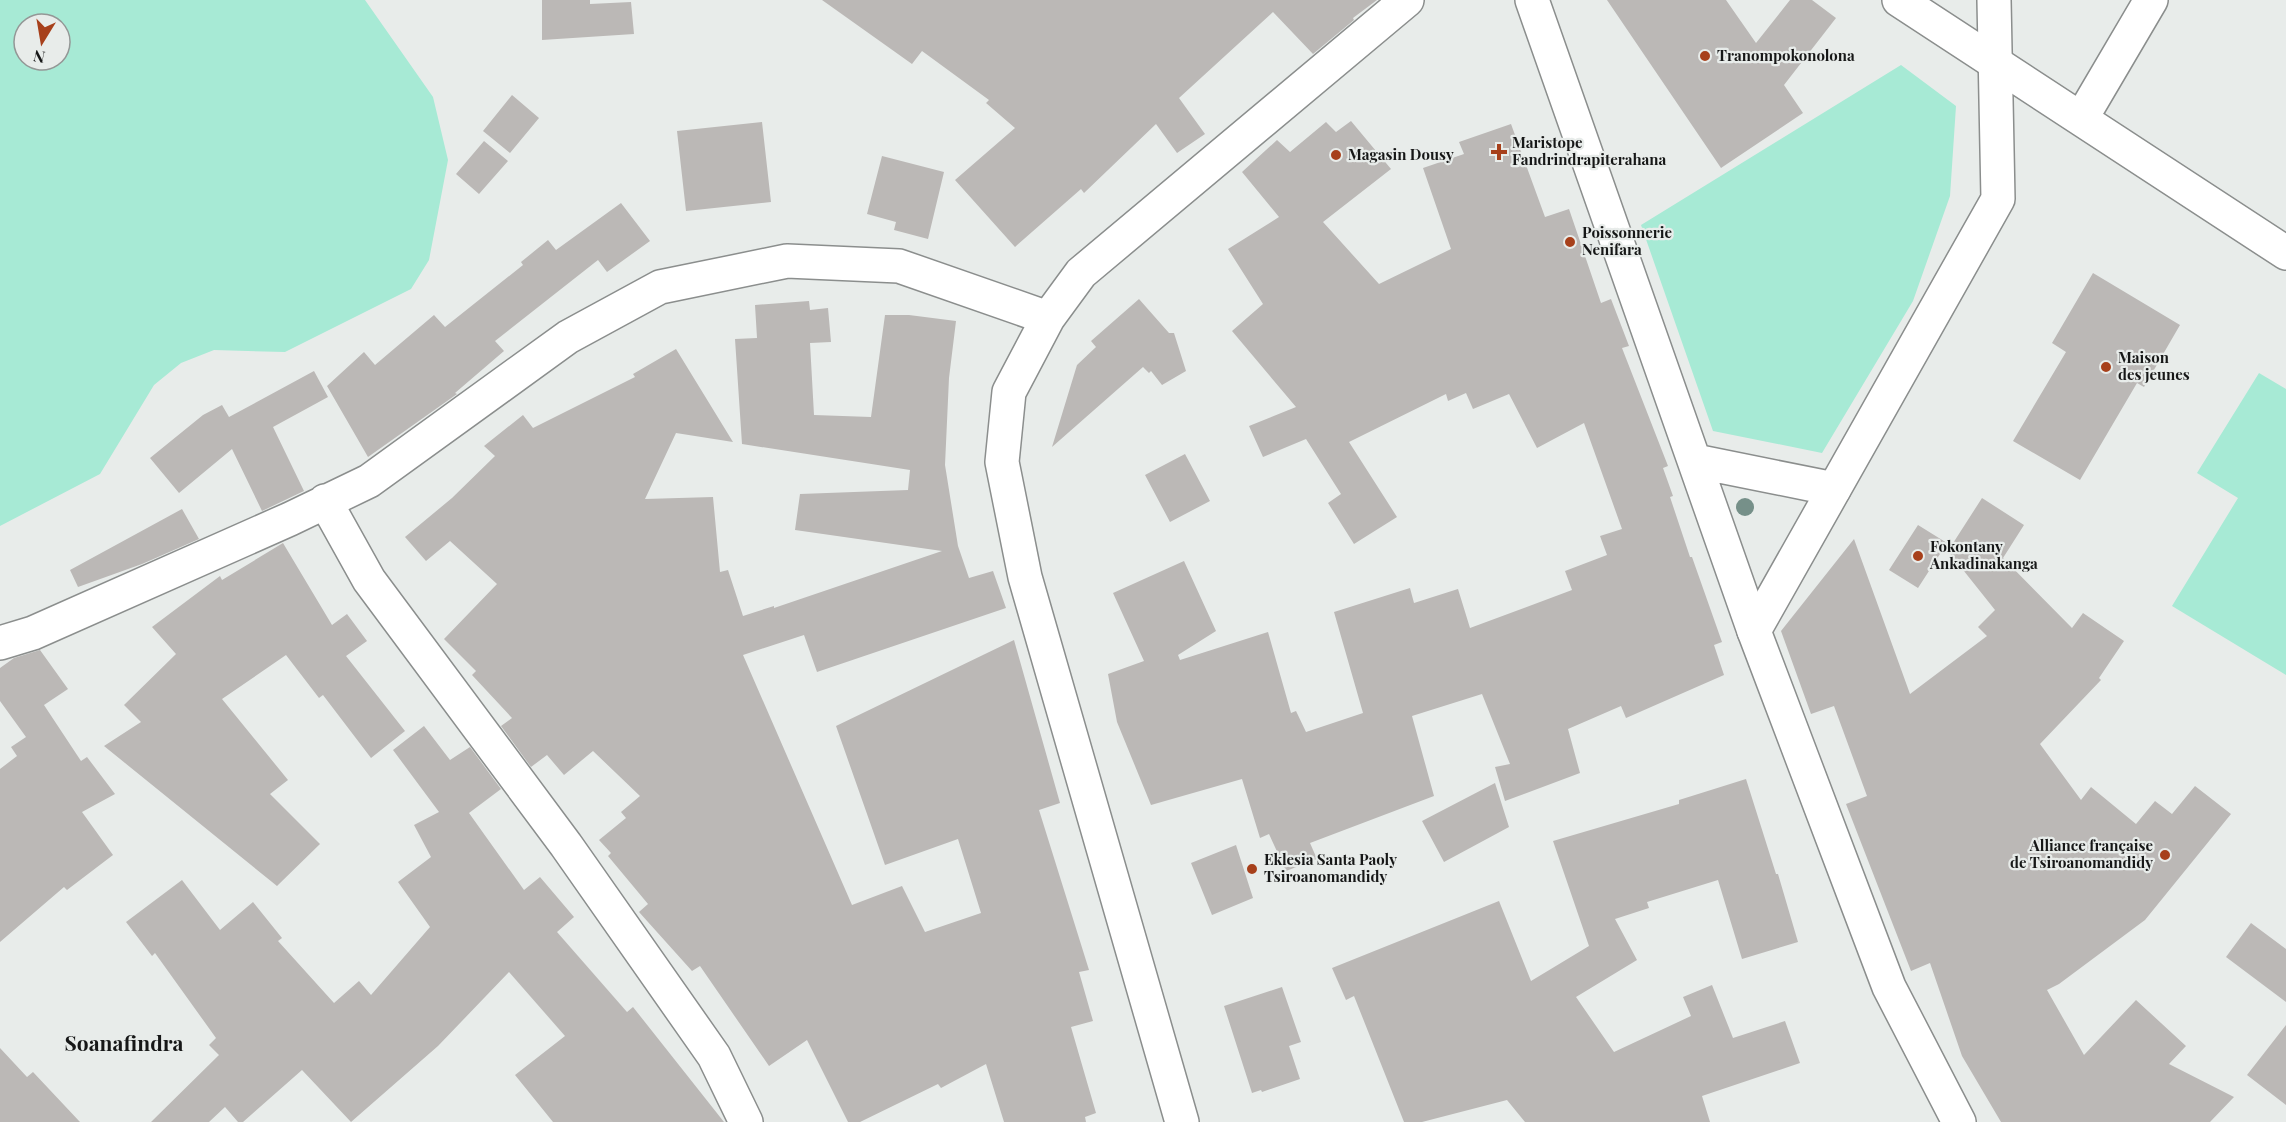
<svg xmlns="http://www.w3.org/2000/svg" width="2286" height="1122" font-family="'Playfair Display',serif">
  <rect width="100%" height="100%" fill="#e8ecea"/>
  <path fill="#a7ead5" fill-rule="evenodd" d="M 0,0 L 365,0 L 433,97 L 448,160 L 429,260 L 411,289 L 285,352 L 214,350 L 181,363 L 154,385 L 100,474 L 0,526 ZM 24,24 L 60,24 L 60,60 L 24,60 Z
    M 1901,65 L 1956,106 L 1950,196 L 1913,301 L 1822,453 L 1713,431 L 1641,225 Z
    M 2259,373 L 2286,389 L 2286,675 L 2172,606 L 2238,498 L 2197,473 Z"/>
  <path fill="#bbb8b6" d="M 542,0 L 590,0 L 590,4 L 631,2 L 634,34 L 542,40 Z
    M 822,0 L 1377,0 L 1353,18 L 1354,20 L 1313,54 L 1273,12 L 1179,98 L 1205,134 L 1177,153 L 1156,124 L 1084,193 L 1081,189 L 1015,247 L 955,180 L 1015,128 L 986,103 L 989,100 L 922,51 L 912,64 Z
    M 1607,0 L 1726,0 L 1756,43 L 1790,0 L 1812,0 L 1836,18 L 1784,85 L 1803,113 L 1721,168 Z
    M 512,95 L 539,118 L 510,153 L 483,131 Z
    M 1351,121 L 1391,169 L 1323,222 L 1379,284 L 1451,249 L 1423,168 L 1464,154 L 1459,142 L 1511,124 L 1545,217 L 1569,209 L 1601,303 L 1611,299 L 1629,346 L 1622,348 L 1668,466 L 1663,468 L 1673,496 L 1670,497 L 1690,557 L 1692,557 L 1722,642 L 1714,645 L 1724,675 L 1626,718 L 1621,706 L 1568,729 L 1580,773 L 1505,801 L 1495,767 L 1510,764 L 1482,694 L 1412,716 L 1434,796 L 1310,843 L 1317,859 L 1286,871 L 1269,834 L 1260,838 L 1242,779 L 1151,805 L 1117,722 L 1108,674 L 1144,661 L 1113,593 L 1184,561 L 1216,631 L 1178,655 L 1180,660 L 1268,632 L 1291,713 L 1296,711 L 1306,732 L 1363,713 L 1334,612 L 1410,588 L 1414,603 L 1458,589 L 1470,628 L 1572,590 L 1565,571 L 1607,555 L 1600,536 L 1622,529 L 1584,423 L 1537,448 L 1509,394 L 1473,409 L 1466,393 L 1448,401 L 1446,394 L 1349,442 L 1397,517 L 1354,544 L 1328,503 L 1341,494 L 1306,439 L 1263,457 L 1249,426 L 1296,407 L 1232,331 L 1263,304 L 1228,249 L 1279,217 L 1242,172 L 1277,140 L 1290,152 L 1326,122 L 1336,132 Z
    M 762,122 L 771,202 L 686,211 L 677,131 Z
    M 484,141 L 508,161 L 479,194 L 456,174 Z
    M 882,156 L 944,172 L 928,239 L 894,230 L 896,222 L 867,214 Z
    M 621,203 L 650,241 L 607,272 L 598,260 L 495,341 L 504,351 L 455,393 L 457,394 L 368,457 L 327,386 L 364,352 L 375,365 L 434,315 L 445,327 L 523,265 L 521,262 L 548,240 L 556,250 Z
    M 2093,273 L 2180,325 L 2144,387 L 2137,383 L 2080,480 L 2013,441 L 2066,352 L 2052,343 Z
    M 1139,299 L 1169,333 L 1174,333 L 1186,371 L 1162,385 L 1151,371 L 1149,373 L 1143,367 L 1052,447 L 1077,365 L 1096,347 L 1091,341 Z
    M 809,301 L 810,310 L 828,308 L 831,342 L 810,343 L 814,415 L 871,417 L 885,315 L 909,315 L 956,321 L 949,378 L 945,465 L 958,546 L 969,578 L 993,571 L 1006,608 L 817,672 L 804,635 L 743,655 L 852,905 L 902,886 L 925,932 L 981,913 L 958,839 L 885,865 L 836,726 L 1014,640 L 1060,803 L 1039,810 L 1089,970 L 1079,972 L 1093,1021 L 1071,1027 L 1096,1113 L 1085,1117 L 1086,1122 L 1004,1122 L 986,1064 L 941,1088 L 938,1084 L 860,1122 L 848,1122 L 807,1040 L 769,1066 L 700,966 L 692,971 L 639,912 L 648,904 L 608,856 L 611,853 L 599,840 L 626,818 L 621,812 L 640,796 L 593,751 L 564,775 L 547,755 L 531,767 L 501,726 L 512,718 L 472,675 L 476,671 L 444,639 L 497,584 L 450,541 L 426,561 L 405,537 L 452,498 L 495,456 L 484,446 L 523,415 L 533,428 L 635,377 L 633,374 L 676,349 L 733,442 L 676,433 L 645,499 L 713,497 L 720,572 L 728,570 L 743,616 L 774,606 L 774,608 L 942,551 L 795,530 L 800,494 L 908,490 L 910,470 L 742,444 L 735,339 L 757,338 L 755,305 Z
    M 314,371 L 328,397 L 273,427 L 304,491 L 262,511 L 232,449 L 179,493 L 150,458 L 203,415 L 222,405 L 229,417 Z
    M 1185,454 L 1210,501 L 1170,522 L 1145,475 Z
    M 1982,498 L 2024,525 L 2003,558 L 2072,628 L 2083,613 L 2124,641 L 2099,678 L 2101,680 L 2040,744 L 2081,800 L 2091,787 L 2136,824 L 2155,801 L 2172,814 L 2195,786 L 2231,814 L 2145,920 L 2059,984 L 2047,990 L 2084,1055 L 2136,1000 L 2186,1046 L 2169,1064 L 2234,1097 L 2210,1122 L 2001,1122 L 1962,1056 L 1930,963 L 1911,971 L 1846,804 L 1867,796 L 1834,706 L 1811,714 L 1781,631 L 1854,539 L 1910,694 L 1987,636 L 1978,627 L 1995,610 L 1948,551 Z
    M 182,509 L 199,539 L 142,564 L 78,587 L 70,570 Z
    M 1918,525 L 1947,543 L 1918,588 L 1889,570 Z
    M 283,543 L 332,625 L 347,614 L 367,641 L 346,656 L 405,731 L 371,758 L 323,695 L 319,698 L 286,655 L 222,699 L 288,780 L 270,794 L 320,844 L 277,886 L 104,746 L 141,722 L 124,705 L 176,654 L 152,627 L 220,576 L 222,580 Z
    M 40,650 L 68,689 L 44,705 L 81,761 L 87,757 L 115,794 L 82,812 L 113,855 L 67,890 L 64,887 L 0,942 L 0,769 L 17,756 L 11,747 L 26,737 L 0,701 L 0,668 L 14,658 Z
    M 424,726 L 450,760 L 470,747 L 501,789 L 469,813 L 524,890 L 540,877 L 574,917 L 557,932 L 627,1012 L 633,1007 L 724,1122 L 553,1122 L 515,1075 L 565,1036 L 509,972 L 438,1046 L 351,1122 L 302,1070 L 243,1122 L 238,1122 L 225,1107 L 209,1122 L 151,1122 L 219,1055 L 209,1045 L 216,1038 L 155,953 L 152,956 L 126,922 L 182,880 L 220,930 L 253,902 L 282,938 L 278,941 L 334,1003 L 359,981 L 371,995 L 430,927 L 398,882 L 431,857 L 414,825 L 439,812 L 393,750 Z
    M 1746,779 L 1776,874 L 1778,874 L 1798,942 L 1742,959 L 1718,880 L 1647,902 L 1649,908 L 1615,919 L 1637,960 L 1576,997 L 1614,1052 L 1691,1016 L 1683,997 L 1712,985 L 1733,1038 L 1785,1021 L 1800,1063 L 1702,1096 L 1710,1122 L 1525,1122 L 1507,1100 L 1422,1122 L 1404,1122 L 1354,996 L 1346,1000 L 1332,968 L 1499,901 L 1531,981 L 1589,946 L 1553,841 L 1679,804 L 1679,800 Z
    M 1495,783 L 1509,827 L 1444,862 L 1422,821 Z
    M 1236,845 L 1253,898 L 1212,915 L 1191,863 Z
    M 2251,923 L 2286,949 L 2286,1002 L 2226,957 Z
    M 1282,987 L 1301,1042 L 1289,1046 L 1300,1079 L 1262,1092 L 1261,1090 L 1252,1093 L 1224,1006 Z
    M 2286,1025 L 2286,1105 L 2247,1075 Z
    M 0,1048 L 27,1077 L 33,1072 L 80,1122 L 0,1122 Z"/>
  <g fill="none" stroke-linecap="round" stroke-linejoin="round">
    <g stroke="#8b8e8d" stroke-width="36">
      <path id="minor" d="M 1532,0 L 1754,631
        M 1899,0 L 2286,253
        M 2081,119 L 2151,0
        M 1695,461 L 1834,489
        M 325,501 L 369,580 L 566,845 L 714,1056 L 746,1122
        M 0,643 L 33,633 L 290,519 L 369,481 L 568,337 L 660,287 L 787,261 L 899,266 L 1048,318
        M 1182,1122 L 1025,577 L 1002,462 L 1009,392 L 1048,318 L 1081,273 L 1407,0"/>
    </g>
    <g stroke="#8b8e8d" stroke-width="36">
      <path id="major" d="M 1959,1122 L 1889,987 L 1754,631 L 1998,199 L 1994,0"/>
    </g>
    <use href="#minor" stroke="#fff" stroke-width="33"/>
    <use href="#major" stroke="#fff" stroke-width="33"/>
  </g>
  <circle fill="#769089" cx="1745" cy="507" r="9"/>
  <g fill="#a7401b" stroke="#e8ecea" stroke-width="2">
    <circle cx="1705" cy="56" r="6"/>
    <path d="M1496 143h6v6h6v6h-6v6h-6v-6h-6v-6h6z"/>
    <circle cx="1336" cy="155" r="6"/>
    <circle cx="1570" cy="242" r="6"/>
    <circle cx="2106" cy="367" r="6"/>
    <circle cx="1918" cy="556" r="6"/>
    <circle cx="2165" cy="855" r="6"/>
    <circle cx="1252" cy="869" r="6"/>
  </g>
  <g text-anchor="middle" stroke-width="4.5" stroke-linejoin="round" paint-order="stroke">
    <g font-size="15" font-weight="bold" fill="#161717" stroke="#e8ecea" text-anchor="start">
      <text x="1717" y="61">Tranompokonolona</text>
      <text x="1512" y="148">Maristope<tspan x="1512" dy="17">Fandrindrapiterahana</tspan></text>
      <text x="1348" y="160">Magasin Dousy</text>
      <text x="1582" y="238">Poissonnerie<tspan x="1582" dy="17">Nenifara</tspan></text>
      <text x="2118" y="363">Maison<tspan x="2118" dy="17">des jeunes</tspan></text>
      <text x="1930" y="552">Fokontany<tspan x="1930" dy="17">Ankadinakanga</tspan></text>
      <text x="2153" y="851" text-anchor="end">Alliance française<tspan x="2153" dy="17">de Tsiroanomandidy</tspan></text>
      <text x="1264" y="865">Eklesia Santa Paoly<tspan x="1264" dy="17">Tsiroanomandidy</tspan></text>
    </g>
    <g font-size="21" font-weight="bold" fill="#161717" stroke="#e8ecea">
      <text x="124" y="1051">Soanafindra</text>
    </g>
  </g>
  <g transform="translate(42 42) rotate(191)"><circle r="28" fill="#e8ecea" stroke="#949796" stroke-width="1.5"/>
  <path d="M0-4.5L10 22L0 15L-10 22Z" fill="#a7401b"/>
  <text y="-9" font-size="16" font-weight="bold" text-anchor="middle" fill="#161717">N</text>
  </g>
</svg>
